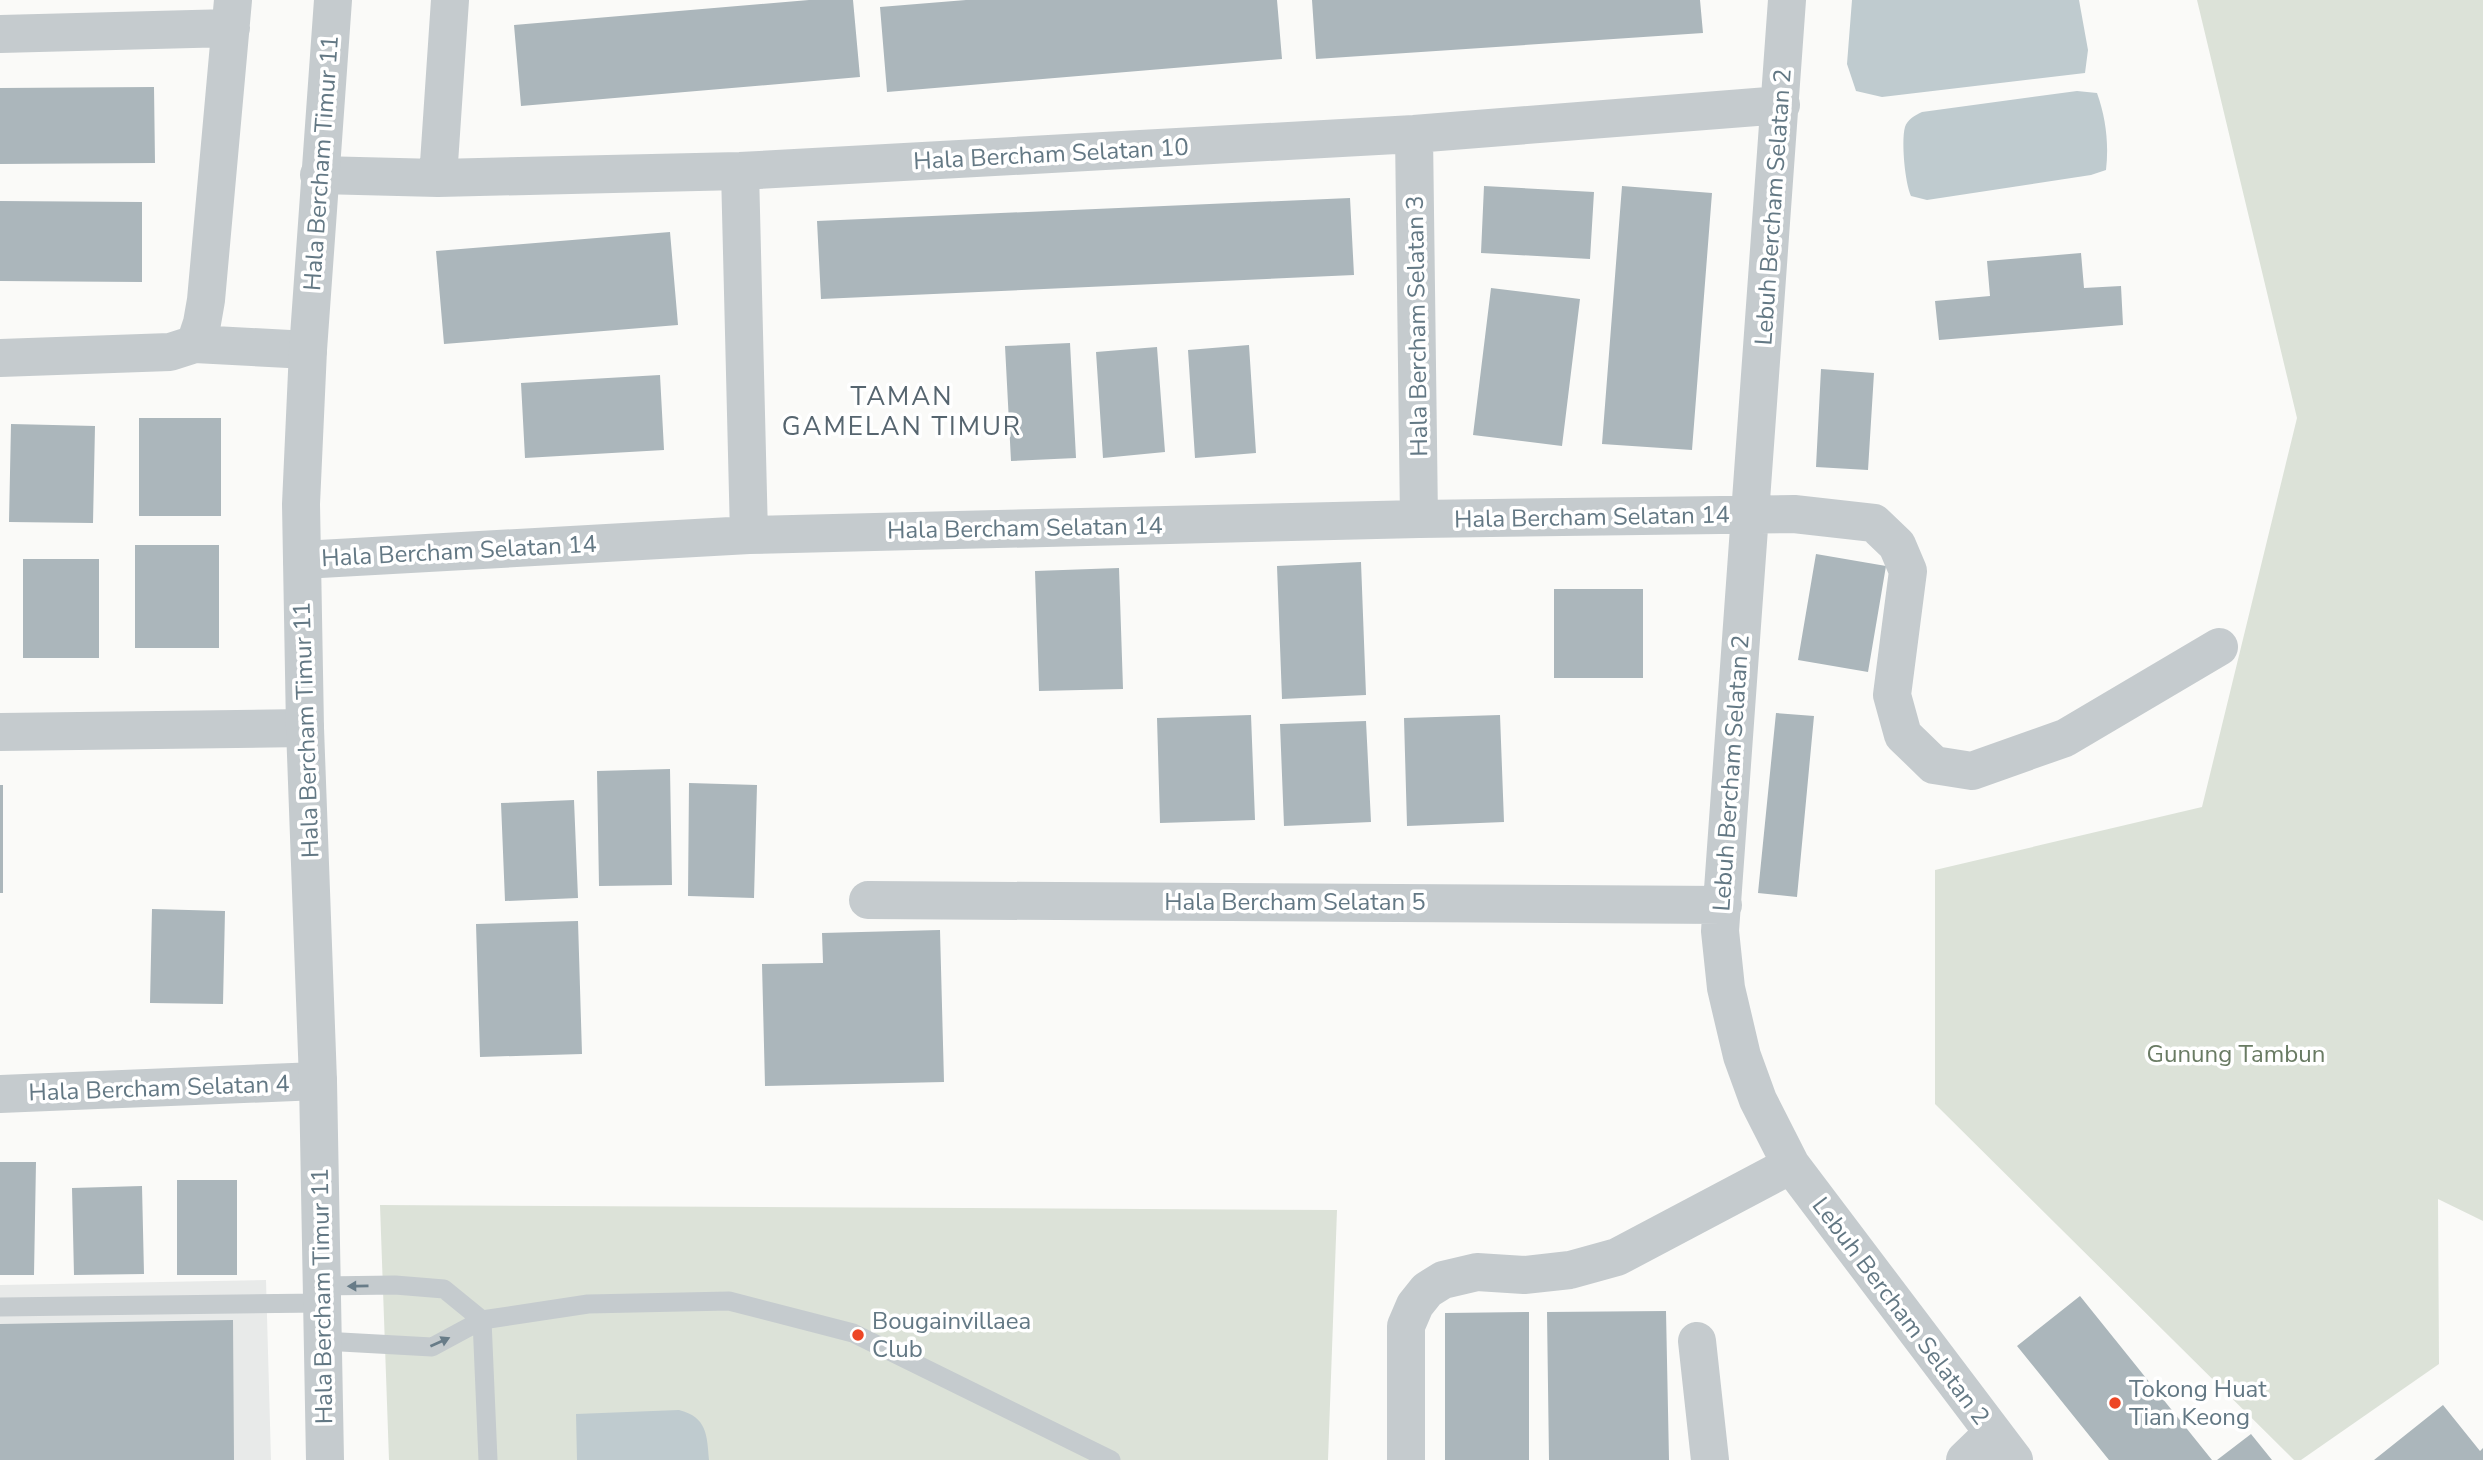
<svg xmlns="http://www.w3.org/2000/svg" width="2483" height="1460" font-family="'Nunito Sans',sans-serif">
  <rect width="100%" height="100%" fill="#fafaf8"/>
  <path fill="#e8eae9" d="M 266,1280 L 271,1460 L 0,1460 L 0,1285 Z"/>
  <path fill="#dce2d8" d="M 2197,0 L 2483,0 L 2483,1221 L 2438,1199 L 2439,1364 L 2301,1460 L 2294,1460 L 1935,1104 L 1935,870 L 2202,807 L 2297,418 Z
    M 380,1205 L 1337,1210 L 1328,1460 L 389,1460 Z"/>
  <path fill="#bfcbcf" d="M 1852,0 L 2079,0 L 2088,50 L 2085,73 L 1882,97 L 1856,91 L 1847,64 Z
    M 2077,91 L 2097,93 C 2106,118 2109,144 2106,170 L 2091,175 L 1927,200 L 1911,196 C 1905,183 1901,141 1905,127 C 1907,120 1915,115 1922,112 Z
    M 679,1410 C 707,1417 707,1435 709,1460 L 577,1460 L 576,1414 Z"/>
  <path fill="#abb6bb" d="M 809,0 L 853,0 L 860,77 L 521,106 L 514,25 Z
    M 966,0 L 1277,0 L 1282,59 L 887,92 L 880,7 Z
    M 1312,0 L 1700,0 L 1703,33 L 1316,59 Z
    M 154,87 L 155,163 L 0,164 L 0,88 Z
    M 1484,186 L 1594,192 L 1590,259 L 1481,253 Z
    M 1622,186 L 1712,193 L 1692,450 L 1602,444 Z
    M 1350,198 L 1354,275 L 821,299 L 817,221 Z
    M 0,201 L 142,202 L 142,282 L 0,281 Z
    M 670,232 L 678,325 L 444,344 L 436,251 Z
    M 2081,253 L 2084,288 L 2121,286 L 2123,325 L 1939,340 L 1935,301 L 1990,296 L 1987,261 Z
    M 1491,288 L 1580,299 L 1562,446 L 1473,435 Z
    M 1070,343 L 1076,458 L 1011,461 L 1005,346 Z
    M 1249,345 L 1256,453 L 1195,458 L 1188,350 Z
    M 1157,347 L 1165,452 L 1103,458 L 1096,352 Z
    M 1821,369 L 1874,373 L 1868,470 L 1816,467 Z
    M 660,375 L 664,450 L 525,458 L 521,383 Z
    M 139,418 L 221,418 L 221,516 L 139,516 Z
    M 11,424 L 95,426 L 93,523 L 9,522 Z
    M 135,545 L 219,545 L 219,648 L 135,648 Z
    M 1816,554 L 1886,566 L 1868,672 L 1798,660 Z
    M 23,559 L 99,559 L 99,658 L 23,658 Z
    M 1361,562 L 1366,695 L 1282,699 L 1277,566 Z
    M 1119,568 L 1123,689 L 1039,691 L 1035,571 Z
    M 1554,589 L 1643,589 L 1643,678 L 1554,678 Z
    M 1776,713 L 1814,716 L 1797,897 L 1758,893 Z
    M 1251,715 L 1255,820 L 1160,823 L 1157,718 Z
    M 1500,715 L 1504,822 L 1407,826 L 1404,718 Z
    M 1366,721 L 1371,822 L 1284,826 L 1280,724 Z
    M 670,769 L 672,885 L 599,886 L 597,771 Z
    M 689,783 L 757,785 L 754,898 L 688,896 Z
    M 0,785 L 3,785 L 3,893 L 0,893 Z
    M 574,800 L 578,898 L 505,901 L 501,803 Z
    M 152,909 L 225,911 L 223,1004 L 150,1003 Z
    M 578,921 L 582,1054 L 480,1057 L 476,924 Z
    M 940,930 L 944,1082 L 765,1086 L 762,964 L 823,963 L 822,933 Z
    M 0,1162 L 36,1162 L 34,1275 L 0,1275 Z
    M 177,1180 L 237,1180 L 237,1275 L 177,1275 Z
    M 142,1186 L 144,1274 L 74,1275 L 72,1188 Z
    M 2080,1296 L 2212,1460 L 2109,1460 L 2017,1346 Z
    M 1666,1311 L 1669,1460 L 1549,1460 L 1547,1312 Z
    M 1529,1312 L 1529,1460 L 1445,1460 L 1445,1313 Z
    M 233,1320 L 234,1460 L 0,1460 L 0,1324 Z
    M 2443,1405 L 2480,1451 L 2483,1448 L 2483,1460 L 2374,1460 Z
    M 2251,1434 L 2272,1460 L 2217,1460 Z"/>
  <g fill="none" stroke-linecap="round" stroke-linejoin="round">
    <path stroke="#c5cbce" stroke-width="19" d="M 321,1286 L 395,1285 L 444,1289 L 482,1320 L 488,1460
      M 0,1307 L 321,1303
      M 323,1341 L 432,1347 L 482,1320 L 588,1304 L 729,1301 L 853,1333 L 1111,1460"/>
    <path stroke="#c5cbce" stroke-width="38" d="M 1787,0 L 1720,931 L 1726,988 L 1742,1056 L 1758,1100 L 1791,1165 L 2014,1460
      M 0,34 L 231,28
      M 1414,134 L 1419,519
      M 740,171 L 749,535
      M 319,175 L 438,178 L 740,171 L 1414,134 L 1781,105
      M 438,178 L 450,0
      M 195,344 L 308,350
      M 0,358 L 170,352 L 195,344 L 202,323 L 206,300 L 233,0
      M 302,560 L 749,535 L 1419,519 L 1794,514 L 1874,523 L 1897,545 L 1908,571 L 1892,695 L 1903,735 L 1934,765 L 1972,771 L 2065,738 L 2219,647
      M 0,732 L 305,728
      M 868,900 L 1723,905
      M 0,1094 L 318,1081
      M 1697,1341 L 1710,1460
      M 1406,1460 L 1406,1326 L 1415,1305 L 1427,1290 L 1443,1280 L 1477,1272 L 1524,1275 L 1570,1270 L 1617,1257 L 1791,1165
      M 1965,1460 L 1993,1433"/>
    <path stroke="#c5cbce" stroke-width="38" d="M 325,1460 L 318,1081 L 305,728 L 301,504 L 308,350 L 333,0"/>
  </g>
  <defs><path id="oneway-solid" d="M-6-.8H1V-3.2L6.5 0L1 3.2V.8H-6Z" transform="scale(1.75)"/></defs>
  <g fill="#687c88">
    <use href="#oneway-solid" transform="translate(358 1286) rotate(179)"/>
    <use href="#oneway-solid" transform="translate(440 1342) rotate(-24)"/>
  </g>
  <g fill="#ed4625" stroke="#fff" stroke-width="2.5">
    <circle cx="858" cy="1335" r="7"/>
    <circle cx="2115" cy="1403" r="7"/>
  </g>
  <g text-anchor="middle" stroke-width="7" stroke-linejoin="round" paint-order="stroke">
    <g font-size="24" fill="#637884" stroke="#fff">
      <text transform="translate(1051 154) rotate(-3)" y="8">Hala Bercham Selatan 10</text>
      <text transform="translate(321 163) rotate(-86)" y="8">Hala Bercham Timur 11</text>
      <text transform="translate(1773 207) rotate(-86)" y="8">Lebuh Bercham Selatan 2</text>
      <text transform="translate(1417 326) rotate(-91)" y="8">Hala Bercham Selatan 3</text>
      <text transform="translate(1592 517) rotate(-1)" y="8">Hala Bercham Selatan 14</text>
      <text transform="translate(1025 528) rotate(-1)" y="8">Hala Bercham Selatan 14</text>
      <text transform="translate(459 551) rotate(-3)" y="8">Hala Bercham Selatan 14</text>
      <text transform="translate(306 730) rotate(-92)" y="8">Hala Bercham Timur 11</text>
      <text transform="translate(1731 773) rotate(-86)" y="8">Lebuh Bercham Selatan 2</text>
      <text x="1295" y="910">Hala Bercham Selatan 5</text>
      <text transform="translate(159 1088) rotate(-2)" y="8">Hala Bercham Selatan 4</text>
      <text transform="translate(322 1296) rotate(-91)" y="8">Hala Bercham Timur 11</text>
      <text transform="translate(1901 1311) rotate(53)" y="8">Lebuh Bercham Selatan 2</text>
    </g>
    <g font-size="24" fill="#697b63" stroke="#fff">
      <text x="2236" y="1062">Gunung Tambun</text>
    </g>
    <g font-size="24" fill="#637884" stroke="#fff" text-anchor="start">
      <text x="872" y="1329">Bougainvillaea<tspan x="872" dy="28">Club</tspan></text>
      <text x="2129" y="1397">Tokong Huat<tspan x="2129" dy="28">Tian Keong</tspan></text>
    </g>
    <g font-size="26" letter-spacing="2" fill="#56656f" stroke="#fff">
      <text x="902" y="405">TAMAN<tspan x="902" dy="30">GAMELAN TIMUR</tspan></text>
    </g>
  </g>
</svg>
